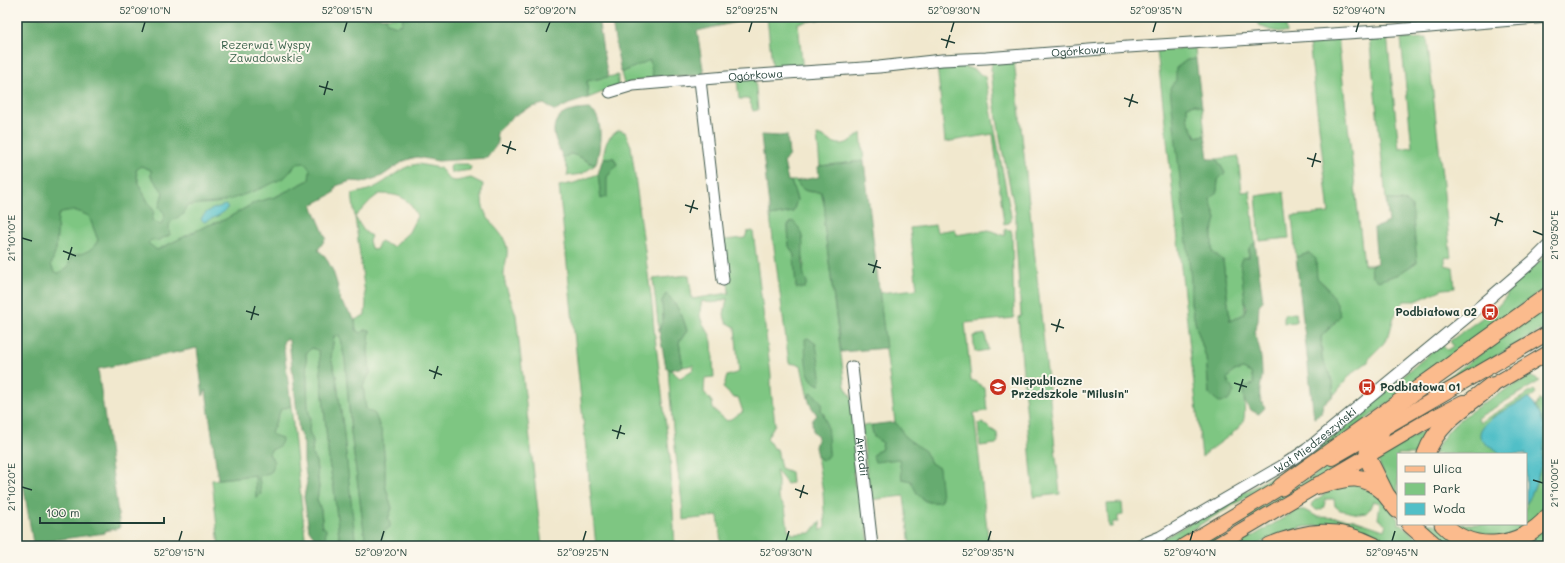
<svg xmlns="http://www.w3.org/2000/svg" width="1565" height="563" font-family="Mali,sans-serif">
  <rect width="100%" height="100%" fill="#fbf7ec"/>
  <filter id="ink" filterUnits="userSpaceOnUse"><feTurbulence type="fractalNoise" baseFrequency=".025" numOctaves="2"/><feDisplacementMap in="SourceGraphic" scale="8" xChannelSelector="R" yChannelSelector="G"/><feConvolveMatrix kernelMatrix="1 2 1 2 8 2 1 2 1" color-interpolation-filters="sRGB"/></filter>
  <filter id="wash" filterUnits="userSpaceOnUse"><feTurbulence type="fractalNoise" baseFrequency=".012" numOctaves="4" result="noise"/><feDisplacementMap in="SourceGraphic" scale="16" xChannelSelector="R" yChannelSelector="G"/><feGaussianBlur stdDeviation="0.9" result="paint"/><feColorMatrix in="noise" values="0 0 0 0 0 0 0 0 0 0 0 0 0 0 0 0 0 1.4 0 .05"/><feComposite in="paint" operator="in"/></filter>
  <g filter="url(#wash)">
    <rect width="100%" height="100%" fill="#f1e8ce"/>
    <path fill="#7ec682" stroke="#4e825b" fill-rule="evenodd" d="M 386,17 L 403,17 L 402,24 L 397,26 L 387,23 Z
      M 767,17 L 828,17 L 828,18 L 798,23 L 803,71 L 773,73 Z
      M 1254,17 L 1285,17 L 1287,33 C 1275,31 1258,30 1254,17 Z
      M 1387,35 L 1399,149 L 1412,147 L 1401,39 L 1427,38 L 1451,258 L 1445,257 L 1445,265 L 1453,267 L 1455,288 L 1443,289 L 1416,301 L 1404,301 L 1394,317 L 1389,335 L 1383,344 L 1370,357 L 1368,362 L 1352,373 L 1333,396 L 1333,385 L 1330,374 L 1322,359 L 1321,337 L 1335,323 L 1327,287 L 1317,278 L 1309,253 L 1296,257 L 1292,216 L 1329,213 L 1309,41 L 1338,38 L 1364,265 L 1371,265 L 1372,275 L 1397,275 L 1417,262 L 1407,202 L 1386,199 L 1369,36 Z
      M 1195,48 L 1196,59 L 1187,60 L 1176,68 L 1187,236 L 1191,280 L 1191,303 L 1196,326 L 1206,357 L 1209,394 L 1233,392 L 1227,379 L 1234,371 L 1243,369 L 1251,373 L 1254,384 L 1243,388 C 1244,396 1246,415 1243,422 C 1237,433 1212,447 1202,457 L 1157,50 Z
      M 650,59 L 653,77 L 624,84 L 621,73 Z
      M 1014,60 L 1060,494 L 1034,497 L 1018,317 L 1021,316 L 1016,240 L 1016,215 L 1002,149 L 995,106 L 991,69 L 992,62 Z
      M 956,63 L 974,70 L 985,77 L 1011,216 L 1011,220 L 1009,223 L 1004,224 L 993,134 L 945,142 L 937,65 Z
      M 618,75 L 618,86 L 588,98 L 587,81 Z
      M 737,78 L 755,78 L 758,110 L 753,111 L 749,99 L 739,99 Z
      M 1194,104 L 1202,107 L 1205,135 L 1196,137 L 1187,119 L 1187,106 Z
      M 619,130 L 625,132 L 631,146 L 652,304 L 654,329 L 670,458 L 675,546 L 596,546 L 559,186 L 574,183 L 598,174 L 601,199 L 607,177 L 617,164 L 614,158 L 603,158 C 606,142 606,139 619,130 Z
      M 861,133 L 864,161 L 820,166 L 817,135 C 825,137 828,141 835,143 C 845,147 854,139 861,133 Z
      M 316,150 L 309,180 L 275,197 L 256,202 L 224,220 L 206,226 L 157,250 L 48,280 L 59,273 L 55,273 L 51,265 L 56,250 L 58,215 C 69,207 78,211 89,216 L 98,240 C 93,251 83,254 72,256 L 68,266 L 160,225 L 152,220 L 154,211 C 146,199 138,185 136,170 L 141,166 L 151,170 L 151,176 L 163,192 L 159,207 L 185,206 L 208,202 Z
      M 570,154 C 579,155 587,162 595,165 L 582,174 L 567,176 L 568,170 L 563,158 Z
      M 1238,156 L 1242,192 L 1250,191 L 1255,242 L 1249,248 L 1244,314 L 1230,321 L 1223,260 L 1212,252 L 1212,232 L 1216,219 L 1210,199 L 1217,191 L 1218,180 L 1225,173 L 1217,159 Z
      M 418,164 L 440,168 L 450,180 L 456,181 L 471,178 L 483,184 C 481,198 481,210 491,222 C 496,229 503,235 506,244 C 510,255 503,266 504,277 C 505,288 513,304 516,315 L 542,546 L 380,546 L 384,531 L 392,508 L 385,485 L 385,464 L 382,433 L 379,426 L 378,421 L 366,410 L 363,386 L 370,373 L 368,351 L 370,330 L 365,330 L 361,334 L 356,330 L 355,320 L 365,315 L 366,302 L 352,194 C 361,192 371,190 379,185 C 393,177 402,166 418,164 ZM 379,194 C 400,194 408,197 417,216 L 409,232 L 393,247 L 380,241 L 376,250 L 371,248 L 369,241 L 371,236 L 364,231 L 355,217 L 371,200 Z
      M 452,164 L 468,164 L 471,167 L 470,170 L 457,172 L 451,172 L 450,168 Z
      M 791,181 L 796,181 C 804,193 807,192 821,192 L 826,213 L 824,224 L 845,386 L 852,399 L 859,471 L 853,471 L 855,486 L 860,487 L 864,495 L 869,546 L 696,546 L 721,543 L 718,516 L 683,520 C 683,501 679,483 677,464 C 673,432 670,401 668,368 L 680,378 L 694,369 L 693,365 L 683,367 L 679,342 L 687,331 C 683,316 677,305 666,294 L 662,301 L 663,319 L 659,331 L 653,279 L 689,275 L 692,299 L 729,293 L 724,240 L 745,238 L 747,232 L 753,231 L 771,375 L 771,389 L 775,424 L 767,438 L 773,448 L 777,449 L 781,468 L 791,472 L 792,483 L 787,484 L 776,470 L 778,480 L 778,498 L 785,507 L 788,530 L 793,534 L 811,533 L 820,521 L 821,531 L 825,527 L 823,492 L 817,456 L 822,460 L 829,454 L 827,431 L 824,414 L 810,393 L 808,398 L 801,365 L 789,363 L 770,216 L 793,212 L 797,199 ZM 793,221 L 804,262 L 803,276 L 796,287 L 794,255 L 789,246 L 788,225 ZM 727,298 L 724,315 L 726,322 L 735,327 L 739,372 L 727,376 L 723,388 L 734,398 L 738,397 L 743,412 L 727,421 L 713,409 L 712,402 L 704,392 L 705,378 L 714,377 C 713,365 713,353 712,342 C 709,325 695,325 702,301 C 711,304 719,303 727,298 Z
      M 1284,192 L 1289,238 L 1260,241 L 1256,196 Z
      M 935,225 L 937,232 L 955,229 L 956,235 L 989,230 L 1005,236 L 1005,229 L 1011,230 L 1012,234 L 1014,318 L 965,323 L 971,380 L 977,382 L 985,389 L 987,411 L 974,413 L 989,546 L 910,546 L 904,496 L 870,500 L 862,426 L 871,425 L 874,437 L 883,443 L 881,450 L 876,452 L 899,459 L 918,495 L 925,501 L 934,503 L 931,463 C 924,448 917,448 906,438 C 901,434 899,427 895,422 L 879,293 L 917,289 L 910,228 Z
      M 1548,254 L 1548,285 L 1541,291 L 1313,458 L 1164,546 L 1150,546 L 1296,463 L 1320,446 L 1441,344 L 1447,350 L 1453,346 L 1450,341 L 1486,315 L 1487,316 L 1493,311 L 1492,309 L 1500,304 L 1507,295 L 1506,294 L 1512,285 Z
      M 1548,305 L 1548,326 L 1395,415 Z
      M 1296,313 L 1297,322 L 1284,323 L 1284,314 Z
      M 985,334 L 988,350 L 975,352 L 973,336 Z
      M 339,335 L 345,359 L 351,433 L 366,546 L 356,546 L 355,544 L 343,426 L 336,376 L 331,358 L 334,336 Z
      M 312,348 L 319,351 L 329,462 L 334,489 L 340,546 L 323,546 L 325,543 L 321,510 L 317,500 L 319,487 L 316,462 L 312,453 L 313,441 L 309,431 L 310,417 L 308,409 L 306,353 Z
      M 1530,376 L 1540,381 L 1477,418 L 1480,422 L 1534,390 L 1536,393 L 1529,399 L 1528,398 L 1491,418 L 1483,441 L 1496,448 L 1500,454 L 1434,454 C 1437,449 1439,442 1443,438 C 1462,411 1502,393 1530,376 Z
      M 1539,400 L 1541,400 L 1545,408 L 1548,406 L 1548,504 L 1543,512 L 1525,529 L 1503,537 L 1473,535 L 1454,524 L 1526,524 L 1526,504 L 1535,487 L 1543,452 L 1544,430 L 1543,419 L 1536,407 Z
      M 291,406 L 306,546 L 219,546 L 212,480 L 255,475 L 257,497 L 260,494 L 259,475 L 274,462 L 269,454 L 271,450 L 280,446 L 271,433 L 281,409 Z
      M 1441,420 L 1420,454 L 1398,454 L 1398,498 L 1391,490 L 1377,459 Z
      M 982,423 L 997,433 L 998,442 L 996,444 L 980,446 L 978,424 Z
      M 1355,453 L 1357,456 L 1204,546 L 1194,546 L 1340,460 Z
      M 1354,483 L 1378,495 L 1398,519 L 1398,524 L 1402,524 L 1424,546 L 1388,546 L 1379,540 L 1342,527 L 1328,525 L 1304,527 L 1284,533 L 1253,546 L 1229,546 L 1253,536 L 1297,510 L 1304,510 L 1318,517 L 1342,518 L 1354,520 L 1384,530 L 1386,524 L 1378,519 L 1380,503 L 1373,501 L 1369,510 L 1366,513 L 1359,514 L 1340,510 L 1335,506 L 1334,499 L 1325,499 C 1325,505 1324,511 1316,510 L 1312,506 L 1314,501 L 1338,486 Z
      M 1122,503 L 1123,515 L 1118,516 L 1118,522 L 1113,522 L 1112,527 L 1109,527 L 1107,504 Z
      M 1422,524 L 1435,524 L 1467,546 L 1448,546 Z
      M 1548,525 L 1548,546 L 1518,546 Z
      M 1312,542 L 1332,542 L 1355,546 L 1293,546 Z"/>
    <path fill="#66ab70" stroke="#427452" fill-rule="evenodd" d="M 17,17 L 386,17 L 387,23 L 397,26 L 402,24 L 403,17 L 598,17 L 603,51 L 608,77 L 587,81 L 588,98 L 569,104 L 555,111 L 544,104 C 519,110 514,115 496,132 L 498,143 L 487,158 L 438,161 L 417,157 L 413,158 L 404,161 L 382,176 L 364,182 L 351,181 L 336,186 L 334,193 L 312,205 L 326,238 L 318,250 L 325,256 L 333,271 L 338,287 L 340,300 L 355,320 L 356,330 L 361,333 L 365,330 L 370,330 L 368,351 L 370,373 L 363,386 L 366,409 L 375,414 L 382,433 L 385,464 L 385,485 L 392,508 L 388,519 L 390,523 L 390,527 L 384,532 L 380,546 L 366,546 L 351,433 L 345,359 L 339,335 L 334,336 L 331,358 L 336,376 L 343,426 L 356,546 L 340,546 L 334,489 L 329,462 L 319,351 L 312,348 L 306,353 L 308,409 L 310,417 L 309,431 L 313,441 L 312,453 L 316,462 L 319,487 L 317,500 L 321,510 L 322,526 L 326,529 L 325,543 L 323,546 L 321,546 L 309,530 L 304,497 L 307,482 L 304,461 L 304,444 L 299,431 L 289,340 L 286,339 L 283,342 L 291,406 L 281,409 L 271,433 L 273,435 L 282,438 C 282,446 278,447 271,450 L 269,454 L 274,462 L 272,471 L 266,475 L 259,475 L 261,494 L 256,498 L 255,475 L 218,479 L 206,390 L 203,396 L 197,348 L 98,369 L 120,528 L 105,531 L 105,533 L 33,543 L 17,447 ZM 305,163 L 310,170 L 309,180 L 275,197 L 256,202 L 224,220 L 206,226 L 157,250 L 148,243 L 151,240 L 157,241 L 170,235 C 167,220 172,221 184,214 L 186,206 C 196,204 206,204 216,203 C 230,201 275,184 286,176 C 290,172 293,168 296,164 ZM 141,166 L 151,170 L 151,176 L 163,192 L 159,207 L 165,214 L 161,225 L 152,220 L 154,211 C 146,199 137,185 136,170 ZM 65,211 L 77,211 L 89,216 L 98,240 C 93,251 83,254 71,256 L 68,267 L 59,273 L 55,272 L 51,265 L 56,250 L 58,215 Z
      M 611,17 L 735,17 L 736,22 L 697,31 L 704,75 L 653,77 L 650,60 L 621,73 Z
      M 1196,59 L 1202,107 L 1194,104 L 1187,106 L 1187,119 L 1196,137 L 1205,135 L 1208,159 L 1217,159 L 1225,173 L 1218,180 L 1217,192 L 1210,199 L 1216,219 L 1212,232 L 1212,252 L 1223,260 L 1230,321 L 1244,314 L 1246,308 L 1240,263 L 1242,258 L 1249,257 L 1249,248 L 1255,242 L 1263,301 L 1259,305 L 1258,321 L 1254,332 C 1260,345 1262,360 1262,375 C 1261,390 1256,394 1265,408 L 1259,414 C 1245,409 1244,402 1243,387 L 1254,384 L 1251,373 L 1243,369 L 1234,371 L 1227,379 L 1234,392 L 1228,401 L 1219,402 L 1209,394 L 1206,357 L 1196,326 L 1191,303 L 1191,280 L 1170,88 L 1176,80 L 1176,68 L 1187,60 Z
      M 589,109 C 591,111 595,113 596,115 C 603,125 600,155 595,165 C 587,162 579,155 570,154 L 563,158 C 560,150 554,139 554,131 C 554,111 574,110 589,109 Z
      M 761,135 L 780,136 L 787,135 L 789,155 L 784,162 L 788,181 L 791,181 L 797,200 L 793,212 L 770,216 Z
      M 603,158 L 614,158 L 617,164 L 607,177 L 607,197 L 601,199 L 598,174 Z
      M 864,161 L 886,348 L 841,352 L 824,224 C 826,212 825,203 821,192 C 807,191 804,193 796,181 L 819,177 L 818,167 L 820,166 Z
      M 1386,199 L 1407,202 L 1412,206 L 1417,262 L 1397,275 L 1378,281 L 1372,275 L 1371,265 L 1377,263 L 1374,228 L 1389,222 Z
      M 793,221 C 795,224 799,227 800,230 C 807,244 798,270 807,282 L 805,288 L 796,288 L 794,255 L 789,246 L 788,225 Z
      M 1309,253 L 1316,259 L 1317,278 C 1329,289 1338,300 1340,316 L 1321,337 L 1322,359 L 1330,374 L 1333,385 L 1333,396 L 1323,404 L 1321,414 L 1314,418 L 1296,257 Z
      M 666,293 C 677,305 683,316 687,331 L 679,342 L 683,367 L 670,370 L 666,367 L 659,331 L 663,319 L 662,301 Z
      M 808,338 L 816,344 L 821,375 L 820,385 C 803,381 806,352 805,339 Z
      M 810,393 L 813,393 L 822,403 L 821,410 C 829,421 828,440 829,454 L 826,458 L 822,460 L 817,456 L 815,447 L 818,436 L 813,432 L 812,421 L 817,415 C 812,407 806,402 810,393 Z
      M 895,422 L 900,428 L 905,437 L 925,451 L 931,463 L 939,468 L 942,497 L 940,502 C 921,504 918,496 911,481 L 902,479 L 899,459 L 875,462 L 873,456 L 876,452 L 881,450 L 883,443 L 874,437 L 871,425 Z"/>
    <path fill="#51bfc7" stroke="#387e7e" d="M 225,205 L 228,207 C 223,215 213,218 204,222 L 201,219 C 205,210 216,208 225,205 Z
      M 1528,398 C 1534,404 1540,411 1542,419 C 1550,438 1538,488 1526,504 L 1526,454 L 1500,454 C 1495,447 1488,447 1483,441 C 1467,425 1518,404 1528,398 Z"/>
  </g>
  <g filter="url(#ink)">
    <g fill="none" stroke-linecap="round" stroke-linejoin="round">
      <g stroke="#3e574b" stroke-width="13">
        <g id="minor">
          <path d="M 700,80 L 723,280"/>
          <path id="s1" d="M 610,92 L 633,85 L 727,77 L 879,67 L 942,60 L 986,58 L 1128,47 L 1394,30 L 1548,17"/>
          <path id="s2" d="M 852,367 L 872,546"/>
          <path id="s3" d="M 1138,546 L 1160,537 L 1282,466 L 1306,450 L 1484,303 L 1533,261 L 1548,246"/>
        </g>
      </g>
      <g stroke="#3e574b" stroke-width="16">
        <path id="major" d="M 1483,391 L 1548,353
          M 1332,458 L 1548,333
          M 1183,546 L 1290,482
          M 1215,546 L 1423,423 L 1463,402"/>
      </g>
      <g stroke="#3e574b" stroke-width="19">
        <path id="highway" d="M 1381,431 L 1369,449 L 1367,457 L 1386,495 L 1398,510
          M 1426,454 C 1437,423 1466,406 1491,386
          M 1319,485 C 1345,478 1361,471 1383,491
          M 1281,487 L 1548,296
          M 1410,524 L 1435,546
          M 1443,524 C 1473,555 1522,548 1548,517
          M 1270,546 C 1307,531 1337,527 1374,546"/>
      </g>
      <use href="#minor" stroke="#fff" stroke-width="11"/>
      <use href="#major" stroke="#fbbb8d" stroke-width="14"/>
      <use href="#highway" stroke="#fbbb8d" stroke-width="17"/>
    </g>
  </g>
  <path fill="none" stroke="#1f3d34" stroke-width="1.5" d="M 142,32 L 145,22M 344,32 L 347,22M 546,32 L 550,22M 749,32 L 752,22M 951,32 L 954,22M 1153,32 L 1156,22M 1356,32 L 1359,22M 941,39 L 955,43M 946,48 L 950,35M 319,86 L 333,90M 324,95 L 328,81M 1124,98 L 1138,103M 1129,107 L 1133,94M 502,145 L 516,150M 507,154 L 511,141M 1307,158 L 1321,162M 1312,167 L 1316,153M 685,205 L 698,209M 690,213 L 694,200M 1490,217 L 1503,222M 1495,226 L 1499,213M 1533,231 L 1543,235M 22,238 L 32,241M 63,251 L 76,256M 68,260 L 72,247M 868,264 L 881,268M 873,273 L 877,260M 246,311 L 259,315M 251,320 L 255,306M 1051,324 L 1064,328M 1056,332 L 1060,319M 429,370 L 442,375M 434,379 L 438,366M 1234,383 L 1247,387M 1239,392 L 1243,379M 612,430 L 625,434M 617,439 L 621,425M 1533,480 L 1543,483M 22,487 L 32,490M 795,489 L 808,494M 800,498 L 804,485M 179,541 L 182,531M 381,541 L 384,531M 583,541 L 586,531M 786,541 L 789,531M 988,541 L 991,531M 1190,541 L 1193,531M 1392,541 L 1395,531"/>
  <defs>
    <g id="bus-disc" transform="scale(0.9)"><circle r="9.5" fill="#c8321e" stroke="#fbf7ec"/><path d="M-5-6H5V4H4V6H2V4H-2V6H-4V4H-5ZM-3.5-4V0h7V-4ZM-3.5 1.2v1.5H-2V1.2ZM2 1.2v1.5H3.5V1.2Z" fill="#fff"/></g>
    <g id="school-disc" transform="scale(0.9)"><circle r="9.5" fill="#c8321e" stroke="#fbf7ec"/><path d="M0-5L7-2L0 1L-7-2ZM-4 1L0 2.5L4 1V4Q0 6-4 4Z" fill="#fff"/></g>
  </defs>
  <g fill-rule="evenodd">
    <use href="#bus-disc" x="1490" y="312"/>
    <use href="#school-disc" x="998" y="387"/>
    <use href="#bus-disc" x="1367" y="387"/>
  </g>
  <g text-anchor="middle" stroke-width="4" stroke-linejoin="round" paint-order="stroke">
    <g font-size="11" fill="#375f48" stroke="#fbf7ec">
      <text x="266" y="49">Rezerwat Wyspy<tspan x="266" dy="13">Zawadowskie</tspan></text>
    </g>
    <g font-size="11" fill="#1f3d34" stroke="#fbf7ec">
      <text dy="4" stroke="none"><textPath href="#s1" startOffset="471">Ogórkowa</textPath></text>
      <text dy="4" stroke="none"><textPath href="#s1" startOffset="147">Ogórkowa</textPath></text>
      <text dy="4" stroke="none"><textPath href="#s3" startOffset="207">Wał Miedzeszyński</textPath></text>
      <text dy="4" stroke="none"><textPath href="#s2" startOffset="90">Arkadii</textPath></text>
    </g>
    <g font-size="11" font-weight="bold" fill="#1f3d34" stroke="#fbf7ec" text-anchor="start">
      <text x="1477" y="316" text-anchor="end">Podbiałowa 02</text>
      <text x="1011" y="385">Niepubliczne<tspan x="1011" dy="13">Przedszkole "Milusin"</tspan></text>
      <text x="1380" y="391">Podbiałowa 01</text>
    </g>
  </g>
  <rect width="1565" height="563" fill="none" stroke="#fbf7ec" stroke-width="44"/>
  <rect x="1397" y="453" width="130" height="72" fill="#fbf7ec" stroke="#a3ada2"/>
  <rect x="1405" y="466" width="20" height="6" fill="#fbbb8d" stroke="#a3ada2"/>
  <text x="1433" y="473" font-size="12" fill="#1f3d34">Ulica</text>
  <rect x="1405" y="483" width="20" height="12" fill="#7ec682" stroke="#a3ada2"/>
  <text x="1433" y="493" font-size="12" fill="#1f3d34">Park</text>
  <rect x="1405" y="503" width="20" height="12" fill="#51bfc7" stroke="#a3ada2"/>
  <text x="1433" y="513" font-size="12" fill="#1f3d34">Woda</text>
  <path d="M40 517v6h124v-6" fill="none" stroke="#1f3d34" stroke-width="2"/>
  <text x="46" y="517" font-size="12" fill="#1f3d34" stroke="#fbf7ec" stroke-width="3" paint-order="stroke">100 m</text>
  <rect x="22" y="22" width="1521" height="519" fill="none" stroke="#1f3d34" stroke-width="1.5"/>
  <g font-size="10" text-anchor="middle" fill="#1f3d34">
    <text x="145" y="14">52°09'10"N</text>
    <text x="347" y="14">52°09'15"N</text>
    <text x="550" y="14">52°09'20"N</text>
    <text x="752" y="14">52°09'25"N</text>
    <text x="954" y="14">52°09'30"N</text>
    <text x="1156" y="14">52°09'35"N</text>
    <text x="1359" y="14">52°09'40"N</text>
    <text transform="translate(1554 235) rotate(-90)" y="4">21°09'50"E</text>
    <text transform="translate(11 238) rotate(-90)" y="4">21°10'10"E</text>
    <text transform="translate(1554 483) rotate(-90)" y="4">21°10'00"E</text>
    <text transform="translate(11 487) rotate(-90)" y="4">21°10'20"E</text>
    <text x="179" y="556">52°09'15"N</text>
    <text x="381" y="556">52°09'20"N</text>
    <text x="583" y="556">52°09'25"N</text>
    <text x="786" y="556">52°09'30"N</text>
    <text x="988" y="556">52°09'35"N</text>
    <text x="1190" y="556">52°09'40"N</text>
    <text x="1392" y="556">52°09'45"N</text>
  </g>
</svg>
